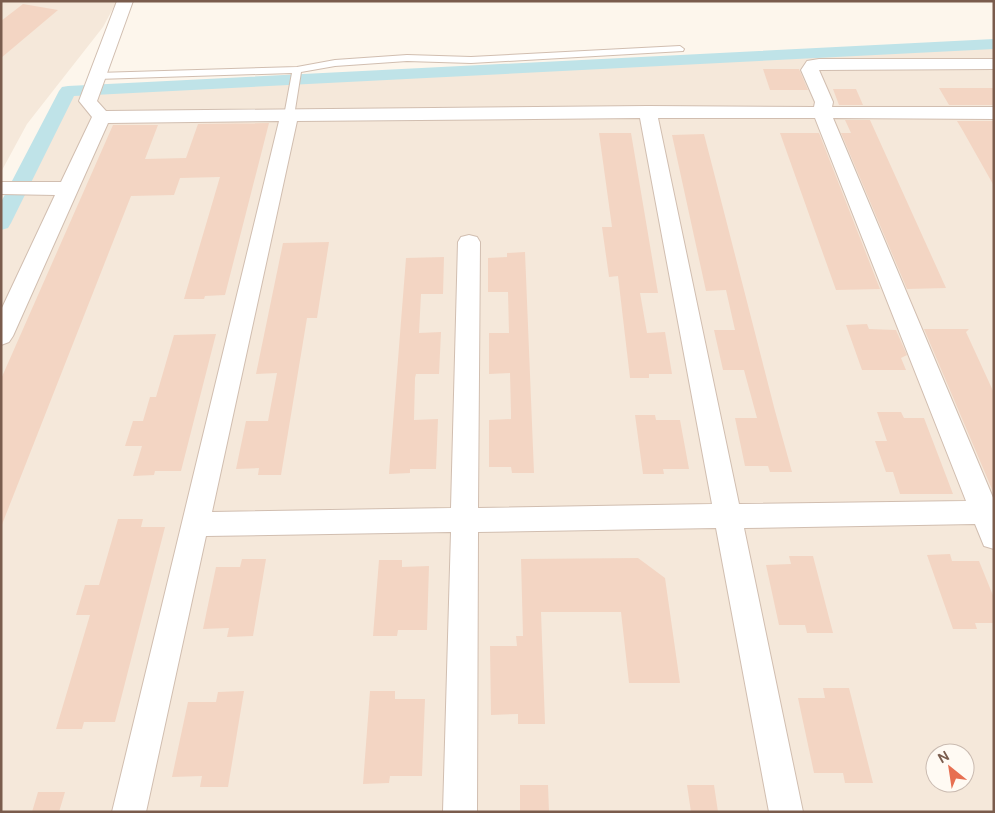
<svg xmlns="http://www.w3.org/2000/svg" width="995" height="813" font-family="'DM Sans',sans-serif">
  <rect width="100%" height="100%" fill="#fdf6ec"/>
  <path fill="#f5e8da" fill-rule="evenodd" d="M 1,1 L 117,1 L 103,27 L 27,124 L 1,172 Z
    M 994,47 L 994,812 L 1,812 L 1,232 L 70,94 ZM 935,753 L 965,753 L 965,783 L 935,783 Z"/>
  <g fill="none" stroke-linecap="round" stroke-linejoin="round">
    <path fill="#bfe3e8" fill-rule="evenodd" d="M 994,39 L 994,49 L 74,96 L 11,223 L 8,228 L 1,230 L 1,202 L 59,91 L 62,87 L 68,86 Z"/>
  </g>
  <path fill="#f3d5c3" d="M 23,4 L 58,10 L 1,58 L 1,21 Z
    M 763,69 L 799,69 L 808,90 L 770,90 Z
    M 939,88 L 994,88 L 994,105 L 949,105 Z
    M 833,89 L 856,89 L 863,105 L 839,105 Z
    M 845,120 L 870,120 L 946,288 L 907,289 L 841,133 L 851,133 Z
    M 957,121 L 994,121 L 994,186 L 963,131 Z
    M 269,123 L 225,295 L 205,296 L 204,299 L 184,299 L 220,177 L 180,178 L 174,195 L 131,196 L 1,527 L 1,379 L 113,125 L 158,125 L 145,159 L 186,158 L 198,124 Z
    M 599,133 L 631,133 L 658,293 L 640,293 L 647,333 L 665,332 L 672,374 L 649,374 L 649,378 L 630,378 L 618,276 L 609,277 L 602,227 L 612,227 Z
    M 780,133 L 819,133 L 880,289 L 836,290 Z
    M 704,134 L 775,411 L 792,472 L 770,472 L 768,466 L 745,466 L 735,418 L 757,418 L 744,370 L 723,370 L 714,330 L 735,330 L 726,290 L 706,291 L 672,135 Z
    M 329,242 L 317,318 L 307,318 L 281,475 L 258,475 L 259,468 L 236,469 L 246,421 L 268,421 L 277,373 L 256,374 L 283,243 Z
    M 525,252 L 534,473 L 512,473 L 511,467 L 489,467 L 489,420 L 511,419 L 511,413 L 510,373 L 489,374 L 489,333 L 509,333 L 508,292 L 488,292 L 488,258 L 507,257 L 507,253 Z
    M 444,257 L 443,294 L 421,294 L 419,333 L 441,332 L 439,374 L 416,374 L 415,378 L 414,420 L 438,419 L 436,469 L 410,469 L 410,473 L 389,474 L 406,258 Z
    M 867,324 L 869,329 L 896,330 L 907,355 L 901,358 L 906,370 L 862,370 L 846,325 Z
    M 924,329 L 969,329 L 966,332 L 994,393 L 994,494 Z
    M 216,334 L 181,471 L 155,471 L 154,475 L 133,476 L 142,446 L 125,446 L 133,421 L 143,421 L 150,397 L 156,397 L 174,335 Z
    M 877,412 L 901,412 L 904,418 L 924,418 L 953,494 L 900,494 L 893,472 L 886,472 L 875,441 L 887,441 Z
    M 635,415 L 655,415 L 656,420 L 680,420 L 689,469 L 663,469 L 664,474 L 643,474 Z
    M 118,519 L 143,519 L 141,527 L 165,527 L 115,722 L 84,722 L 82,729 L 56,729 L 90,615 L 76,615 L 85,585 L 99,585 Z
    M 950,554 L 952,561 L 979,561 L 994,598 L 994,623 L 975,623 L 977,629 L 953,629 L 927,555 Z
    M 789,556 L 813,556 L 833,633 L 807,633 L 805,625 L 779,625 L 766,565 L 791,564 Z
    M 638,558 L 665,578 L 680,683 L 629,683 L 621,612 L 541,612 L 545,724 L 518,724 L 518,714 L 491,715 L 490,646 L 517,646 L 516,636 L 523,636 L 521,559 Z
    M 242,559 L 266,559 L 253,636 L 227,637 L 229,628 L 203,629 L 216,567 L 240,567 Z
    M 379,560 L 402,560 L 402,567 L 429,566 L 427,630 L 398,630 L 397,636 L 373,636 Z
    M 823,688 L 849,688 L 873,783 L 845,783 L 843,773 L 814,773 L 798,698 L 825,698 Z
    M 244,691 L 228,787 L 200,787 L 202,776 L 172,777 L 188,702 L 216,702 L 218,692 Z
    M 370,691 L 395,691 L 395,699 L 425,699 L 422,776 L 390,776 L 389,783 L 363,784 Z
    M 520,785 L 548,785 L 549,812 L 520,812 Z
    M 687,785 L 714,785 L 718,812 L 691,812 Z
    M 38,792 L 65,792 L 59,812 L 32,812 Z"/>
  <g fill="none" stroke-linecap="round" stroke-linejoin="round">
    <g stroke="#d1beb0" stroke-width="2">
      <path id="lane" d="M 680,46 L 684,49 L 683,51 L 471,63 L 407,61 L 335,66 L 301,72 L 294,116 L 289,119 L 284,116 L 292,73 L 97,79 L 93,76 L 97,73 L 297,67 L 335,60 L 407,55 L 471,57 Z"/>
    </g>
    <g stroke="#d1beb0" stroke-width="2">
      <path id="street" d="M 117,1 L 133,1 L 97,101 L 106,111 L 648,106 L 814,107 L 815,102 L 801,70 L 807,61 L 819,59 L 994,59 L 994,69 L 819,70 L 833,102 L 832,107 L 994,107 L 994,119 L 833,118 L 994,500 L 994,549 L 984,546 L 975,524 L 744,528 L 803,812 L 769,812 L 716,528 L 478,532 L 477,812 L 443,812 L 451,532 L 206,536 L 146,812 L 112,812 L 279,121 L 108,123 L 13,336 L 9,342 L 1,345 L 1,310 L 55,195 L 1,194 L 1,182 L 61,182 L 92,117 L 79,101 ZM 640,118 L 712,504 L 478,508 L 480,242 L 477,237 L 469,235 L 461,237 L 458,242 L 451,508 L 212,512 L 297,121 ZM 658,118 L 815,118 L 966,501 L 739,504 Z"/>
    </g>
    <use href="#lane" fill="#fff" fill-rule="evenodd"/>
    <use href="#street" fill="#fff" fill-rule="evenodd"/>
  </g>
  <rect width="995" height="813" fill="none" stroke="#7a5c4d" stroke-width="5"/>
  <g transform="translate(950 768) rotate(330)"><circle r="24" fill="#fffaf3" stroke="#cabbb1"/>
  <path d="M0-4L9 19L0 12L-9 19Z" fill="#e76f51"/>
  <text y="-8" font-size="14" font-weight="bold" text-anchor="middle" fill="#7a5c4d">N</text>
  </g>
</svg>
